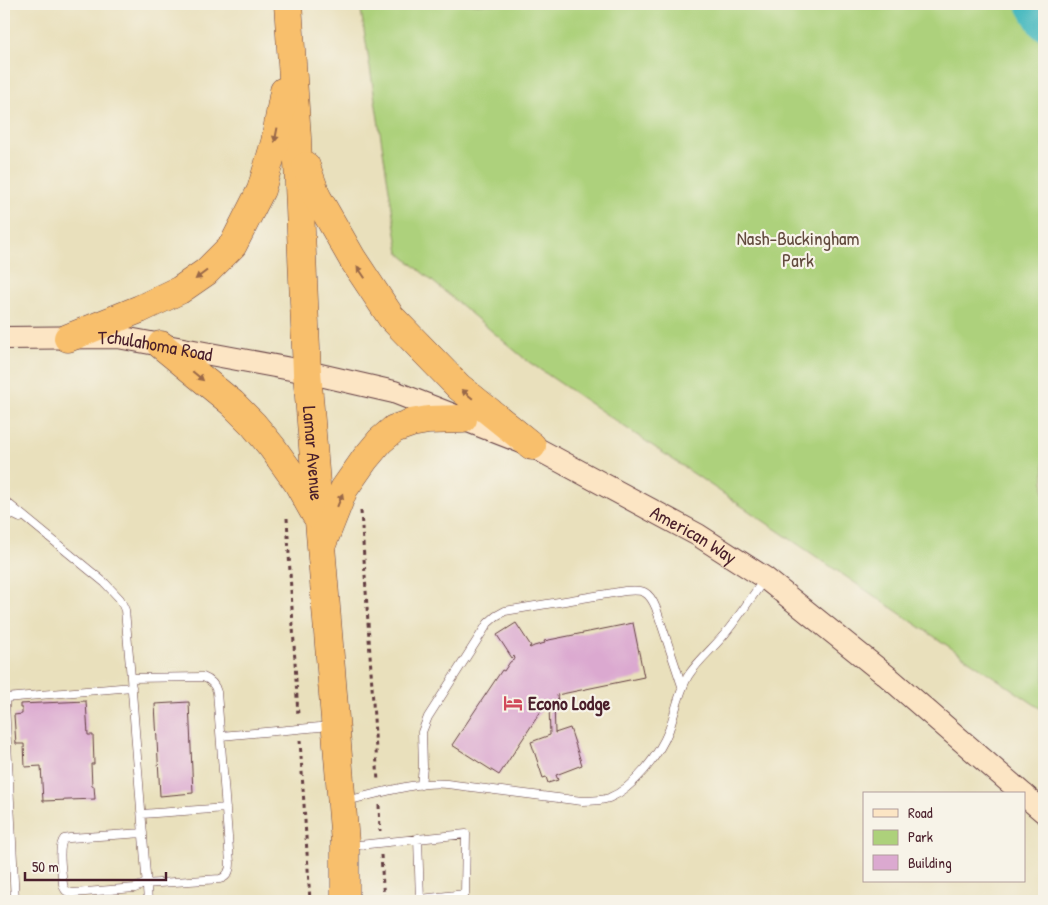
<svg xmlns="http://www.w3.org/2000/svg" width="1048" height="905" font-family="'Patrick Hand',sans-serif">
  <rect width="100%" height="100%" fill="#f7f3e8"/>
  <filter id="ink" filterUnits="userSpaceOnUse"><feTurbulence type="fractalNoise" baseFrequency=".02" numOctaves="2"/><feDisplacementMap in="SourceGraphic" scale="10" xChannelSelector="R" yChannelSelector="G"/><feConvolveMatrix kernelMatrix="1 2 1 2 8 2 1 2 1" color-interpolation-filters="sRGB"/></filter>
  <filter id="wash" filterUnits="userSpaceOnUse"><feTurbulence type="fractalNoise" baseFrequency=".0096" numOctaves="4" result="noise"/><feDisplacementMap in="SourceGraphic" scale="20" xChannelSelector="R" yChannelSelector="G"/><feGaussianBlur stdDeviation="1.12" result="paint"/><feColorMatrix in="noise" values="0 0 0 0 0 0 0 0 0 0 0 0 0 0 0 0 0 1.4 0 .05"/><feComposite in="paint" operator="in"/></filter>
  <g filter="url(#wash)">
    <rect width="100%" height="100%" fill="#e9e0bc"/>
    <path fill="#add17b" stroke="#7c7853" d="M 360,4 L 1044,4 L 1044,711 L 526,360 L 399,253 Z"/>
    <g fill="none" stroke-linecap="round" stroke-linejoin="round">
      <path stroke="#4abac0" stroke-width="34" d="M 1033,4 L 1044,23"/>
    </g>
    <g id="blocks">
      <path fill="#dba9d0" d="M 516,623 L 531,646 L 529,647 L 530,648 L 534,646 L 545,643 L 544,641 L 633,623 L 644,677 L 557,695 L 558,701 L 554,703 L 555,733 L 570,728 L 582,765 L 556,775 L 558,780 L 548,783 L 546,777 L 543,778 L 531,742 L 550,735 L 549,704 L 547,702 L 499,775 L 452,745 L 502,670 L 504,671 L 510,662 L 515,659 L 514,656 L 512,658 L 497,635 Z
        M 86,701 L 88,735 L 93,735 L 94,764 L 91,764 L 92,786 L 94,786 L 95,799 L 43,801 L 41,766 L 25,767 L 24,744 L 16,744 L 14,715 L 22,714 L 22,708 L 20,708 L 20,704 Z
        M 189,702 L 193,793 L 160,796 L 155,704 Z"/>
    </g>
  </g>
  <g filter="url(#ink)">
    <use href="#blocks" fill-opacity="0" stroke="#623c41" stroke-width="1"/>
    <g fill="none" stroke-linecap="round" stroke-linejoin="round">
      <g stroke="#623c41" stroke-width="9">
        <path id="lane" d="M 4,500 L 105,583 L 120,599 L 125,610 L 131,678 L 148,901
          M 4,510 L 20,518
          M 131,678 L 203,677 C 211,680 215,684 217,692 L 230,863 C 230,871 227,877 220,879 L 144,884 L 135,888 L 73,893 C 67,893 64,890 63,884 C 62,873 57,847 64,839 L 70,838 L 143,833
          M 4,683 L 15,901
          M 5,698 L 132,687
          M 221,736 L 331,726
          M 421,785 L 423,767 L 422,732 L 428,717 L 488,623 L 496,616 L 505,611 L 625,591 C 643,589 649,591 656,608 L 682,686
          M 346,801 C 377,794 416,781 447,784 L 582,801 C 591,801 600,801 609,798 C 634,788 659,755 669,730 C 675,713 679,692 688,676 C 699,659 716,646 728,630 C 741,614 752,596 764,580
          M 142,814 L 226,808
          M 418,838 L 420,901
          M 349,846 L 466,834 L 465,894 L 421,899"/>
      </g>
      <g stroke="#623c41" stroke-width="24">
        <g id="secondary">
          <path id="s1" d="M 4,338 L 118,337 L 307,372 L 394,392 L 532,446 L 698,535 L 765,578 L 887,676 L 1023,794"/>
          <path d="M 1024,795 L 1044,812"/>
        </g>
      </g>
      <g stroke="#623c41" stroke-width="29">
        <g id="highway">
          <path id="s2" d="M 288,4 L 297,138 L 307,372 L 345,843 L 345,901"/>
          <path d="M 306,166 L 317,197 L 352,258 L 391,317 L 459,387 L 532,446"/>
          <path d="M 68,338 L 140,309 L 180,290 L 206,272 L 233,245 L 261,190 L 275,142 L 284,91"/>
          <path d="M 161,345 L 232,403 L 253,424 L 272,447 L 297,482 L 315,514"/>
          <path d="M 323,542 L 344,489 L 365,459 L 380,441 L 394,429 L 411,423 L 428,420 L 463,419"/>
        </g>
      </g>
      <path stroke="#623c41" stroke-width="3" stroke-dasharray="4 4" stroke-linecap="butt" d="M 361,511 L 378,782
        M 287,518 L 298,716
        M 300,740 L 310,901
        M 379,805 L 380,831
        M 381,855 L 384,901"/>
      <use href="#lane" stroke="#fff" stroke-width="8"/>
      <use href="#secondary" stroke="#fce5c4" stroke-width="22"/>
      <use href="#highway" stroke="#f8bf6c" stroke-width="28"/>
    </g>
    <defs><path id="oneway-solid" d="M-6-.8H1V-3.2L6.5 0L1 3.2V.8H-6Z" transform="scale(1.25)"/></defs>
    <g fill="#986748">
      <use href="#oneway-solid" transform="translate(276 135) rotate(101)"/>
      <use href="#oneway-solid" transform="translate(361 272) rotate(-124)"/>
      <use href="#oneway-solid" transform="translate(201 275) rotate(143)"/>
      <use href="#oneway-solid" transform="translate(198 376) rotate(40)"/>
      <use href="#oneway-solid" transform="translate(467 394) rotate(-141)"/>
      <use href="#oneway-solid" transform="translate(340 500) rotate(-68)"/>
    </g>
  </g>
  <defs>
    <g id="hotel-bare" transform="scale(1.5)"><path d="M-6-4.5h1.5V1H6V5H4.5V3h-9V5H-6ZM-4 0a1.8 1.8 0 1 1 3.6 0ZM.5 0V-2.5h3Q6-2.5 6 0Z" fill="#d1495b" stroke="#f7f3e8" stroke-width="2.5" paint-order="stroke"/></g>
  </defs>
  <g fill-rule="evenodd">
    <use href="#hotel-bare" x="513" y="703"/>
  </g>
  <g text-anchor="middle" stroke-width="4.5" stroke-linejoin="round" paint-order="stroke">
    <g font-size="19" fill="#634c3f" stroke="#f7f3e8">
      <text x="798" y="245">Nash-Buckingham<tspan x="798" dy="22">Park</tspan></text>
    </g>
    <g font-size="19" fill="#4a1f2b" stroke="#f7f3e8">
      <text dy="7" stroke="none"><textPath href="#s1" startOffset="152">Tchulahoma Road</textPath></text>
      <text dy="7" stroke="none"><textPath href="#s2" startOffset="450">Lamar Avenue</textPath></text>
      <text dy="7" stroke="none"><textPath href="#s1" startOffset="728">American Way</textPath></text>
    </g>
    <g font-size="19" font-weight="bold" fill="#4a1f2b" stroke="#f7f3e8" text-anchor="start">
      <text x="528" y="710">Econo Lodge</text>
    </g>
  </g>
  <rect width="1048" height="905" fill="none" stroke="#f7f3e8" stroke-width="20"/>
  <rect x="863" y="792" width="162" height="90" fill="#f7f3e8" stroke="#b29e9c"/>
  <rect x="873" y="809" width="25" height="8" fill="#fce5c4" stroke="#b29e9c"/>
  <text x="908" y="818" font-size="15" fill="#4a1f2b">Road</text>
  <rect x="873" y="830" width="25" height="15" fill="#add17b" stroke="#b29e9c"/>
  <text x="908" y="842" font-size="15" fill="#4a1f2b">Park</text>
  <rect x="873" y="855" width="25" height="15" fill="#dba9d0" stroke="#b29e9c"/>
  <text x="908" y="868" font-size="15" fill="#4a1f2b">Building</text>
  <path d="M25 872v8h141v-8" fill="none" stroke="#4a1f2b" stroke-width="2.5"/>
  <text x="32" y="872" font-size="15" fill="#4a1f2b" stroke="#f7f3e8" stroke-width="4" paint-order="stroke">50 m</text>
</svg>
